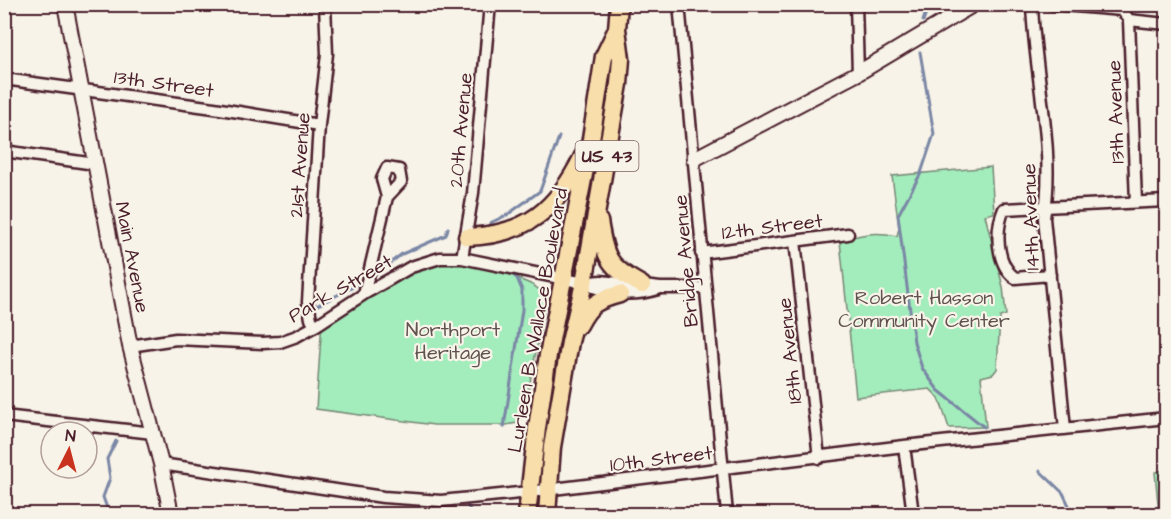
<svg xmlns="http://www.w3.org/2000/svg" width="1171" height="519" font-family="'Architects Daughter',sans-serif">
  <rect width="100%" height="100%" fill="#f7f3e8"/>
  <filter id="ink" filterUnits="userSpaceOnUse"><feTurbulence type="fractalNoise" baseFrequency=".0167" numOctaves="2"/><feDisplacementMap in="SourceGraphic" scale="12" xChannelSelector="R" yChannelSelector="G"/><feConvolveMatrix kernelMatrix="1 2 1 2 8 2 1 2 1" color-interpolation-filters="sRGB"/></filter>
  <g filter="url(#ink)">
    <path fill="#a3edbc" stroke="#768674" stroke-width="1.5" d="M 991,167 L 994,213 L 985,215 L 1003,287 L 1006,315 L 1000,317 L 997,369 L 993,374 L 981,377 L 986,427 L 949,428 L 939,398 L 930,389 L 856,397 L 840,241 C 860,234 876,231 897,236 L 899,228 L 892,176 Z
      M 440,258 L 506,267 L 521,280 L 533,285 L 542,292 L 546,300 L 524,413 L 517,423 L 506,425 L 434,425 L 316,409 L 322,321 L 364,294 Z
      M 1166,470 L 1166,514 L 1159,514 L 1155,472 Z"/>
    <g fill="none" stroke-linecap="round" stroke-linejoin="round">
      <path stroke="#7a86a5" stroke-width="3" d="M 923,21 L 929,4
        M 920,52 L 934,134 L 921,173 L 898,215 L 914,342 L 922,368 L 938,390 L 984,427
        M 490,223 L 507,215 L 540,191 L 559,137
        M 374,275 L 402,254 L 446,235 L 448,228
        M 318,305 L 357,285
        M 504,427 L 522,310 L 522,290 L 517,278 L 507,271
        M 1040,471 L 1063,493 L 1073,514
        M 467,505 L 473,514
        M 109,514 L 103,497 L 110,478 L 107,459 L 116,441"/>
      <g stroke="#4a1f2b" stroke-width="15">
        <path id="minor" d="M 679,4 L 727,514
          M 856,4 L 858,73
          M 1032,4 C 1034,75 1056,147 1044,218 L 1065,429
          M 1051,4 L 1122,10 L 1129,20 L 1166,24
          M 1129,20 L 1136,202
          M 4,79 L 214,108 L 319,125
          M 4,151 L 95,164
          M 387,168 L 399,170 L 401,182 L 387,197 L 382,179 Z
          M 795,241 L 819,458
          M 701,253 L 848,234
          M 462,258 L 473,193 L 490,4
          M 1050,275 L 1015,278 C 996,264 995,230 1004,209 L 1166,201
          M 584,283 C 609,295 632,297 658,289
          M 364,294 L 387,197
          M 315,326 L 311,319 L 308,302 L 319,125 L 327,54 L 325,4
          M 130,346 L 176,339 L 263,343 L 280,342 L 297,336 L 315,326 L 364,294 L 411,267 L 440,258 L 462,258 L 584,283 L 601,281 L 660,288 L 704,288
          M 4,416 L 153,433
          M 904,446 L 913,514
          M 161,464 L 383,497 L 441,501 L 529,492 L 904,446 L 1166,418"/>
      </g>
      <g stroke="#4a1f2b" stroke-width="18">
        <path id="secondary" d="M 65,4 L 130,346 L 161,464 L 171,514
          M 694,159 L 858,73 L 974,4"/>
      </g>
      <g stroke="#4a1f2b" stroke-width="21">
        <path id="trunk" d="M 599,221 C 605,258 608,267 642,285
          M 467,237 C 527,235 557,209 583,156
          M 579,325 C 590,304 597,300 620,294
          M 527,514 L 537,428 L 548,355 L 591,139 L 604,56 L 617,29
          M 547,514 L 552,447 L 570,342 L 584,283 L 619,84 L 621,59 L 617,29 L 619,4"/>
      </g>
      <use href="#minor" stroke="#f7f3e8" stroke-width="10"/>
      <use href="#secondary" stroke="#f7f3e8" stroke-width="14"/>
      <use href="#trunk" stroke="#f8deab" stroke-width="16"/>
    </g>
  </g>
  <g text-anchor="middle" stroke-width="4.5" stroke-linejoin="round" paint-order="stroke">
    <rect fill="#f7f3e8" stroke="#7e5f64" stroke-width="1.5" x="575.5" y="141" width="63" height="30" rx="4.5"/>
    <g font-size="18" font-weight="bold" fill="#4a1f2b">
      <text x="607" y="162">US 43</text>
    </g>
    <g font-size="20" fill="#4a1f2b" stroke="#f7f3e8">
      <text transform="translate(164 83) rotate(8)" y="7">13th Street</text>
      <text transform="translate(1115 112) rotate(-92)" y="7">13th Avenue</text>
      <text transform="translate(460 130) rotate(-85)" y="7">20th Avenue</text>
      <text transform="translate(299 165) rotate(-86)" y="7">21st Avenue</text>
      <text transform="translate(1030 217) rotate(-92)" y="7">14th Avenue</text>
      <text transform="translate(772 226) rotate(-7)" y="7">12th Street</text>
      <text transform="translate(133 257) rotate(79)" y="7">Main Avenue</text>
      <text transform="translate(685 261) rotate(-95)" y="7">Bridge Avenue</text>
      <text transform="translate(340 288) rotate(-30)" y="7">Park Street</text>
      <text transform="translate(537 320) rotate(-80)" y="7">Lurleen B Wallace Boulevard</text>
      <text transform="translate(789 351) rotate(-96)" y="7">18th Avenue</text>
      <text transform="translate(661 458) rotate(-7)" y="7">10th Street</text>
    </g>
    <g font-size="20" fill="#60524f" stroke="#f7f3e8">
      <text x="924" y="304">Robert Hasson<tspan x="924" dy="23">Community Center</tspan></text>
      <text x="453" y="336">Northport<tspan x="453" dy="23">Heritage</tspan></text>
    </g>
  </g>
  <rect width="1171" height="519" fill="none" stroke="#f7f3e8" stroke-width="24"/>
  <rect x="12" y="12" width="1147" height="495" fill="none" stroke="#4a1f2b" stroke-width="2" filter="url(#ink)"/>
  <g transform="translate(69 450) rotate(6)"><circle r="28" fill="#f7f3e8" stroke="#b29e9c" stroke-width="1.5"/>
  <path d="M0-4.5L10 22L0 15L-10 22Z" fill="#c8321e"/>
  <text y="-9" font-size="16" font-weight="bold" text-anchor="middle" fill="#4a1f2b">N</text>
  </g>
</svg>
